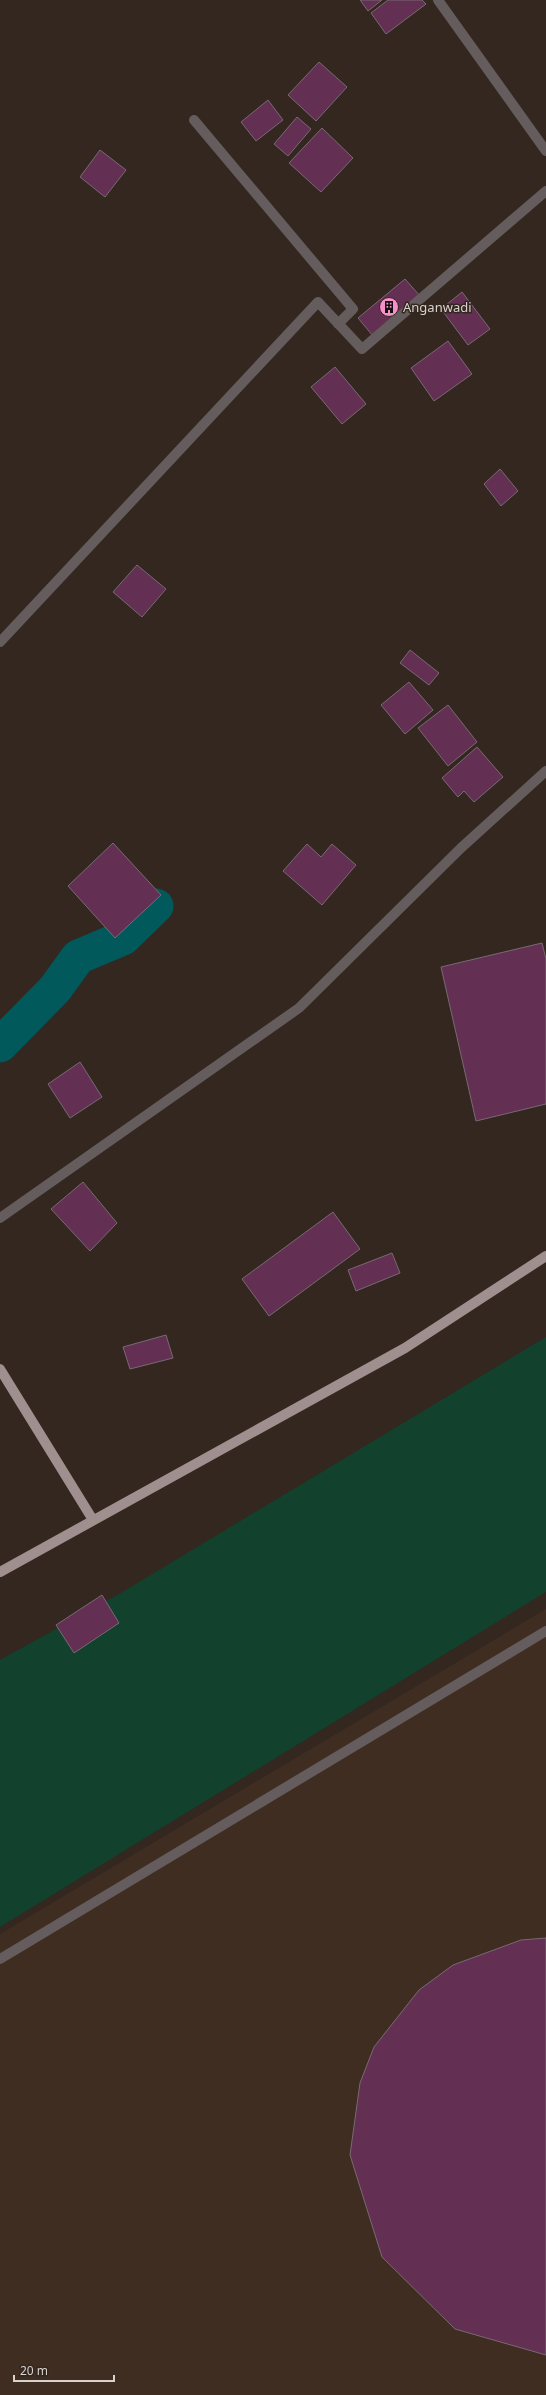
<svg xmlns="http://www.w3.org/2000/svg" width="546" height="2395" font-family="'Noto Sans',sans-serif">
  <rect width="100%" height="100%" fill="#332720"/>
  <path fill="#3f2d22" d="M 546,1609 L 546,2395 L 0,2395 L 0,1934 Z"/>
  <path fill="#12412d" d="M 546,1337 L 546,1592 L 0,1927 L 0,1660 L 119,1594 Z"/>
  <g fill="none" stroke-linecap="round" stroke-linejoin="round">
    <path stroke="#01595c" stroke-width="35" d="M 0,1045 L 55,989 L 78,957 L 123,938 L 156,906"/>
  </g>
  <path fill="#632f52" stroke="#786a73" d="M 360,0 L 382,0 L 368,11 Z
    M 388,0 L 422,0 L 426,4 L 386,34 L 371,13 Z
    M 319,62 L 347,87 L 316,121 L 288,95 Z
    M 268,100 L 283,120 L 256,141 L 241,122 Z
    M 297,117 L 311,129 L 288,156 L 274,144 Z
    M 322,128 L 353,158 L 321,192 L 289,163 Z
    M 100,150 L 126,170 L 105,197 L 80,177 Z
    M 405,279 L 420,296 L 373,336 L 358,318 Z
    M 462,292 L 490,329 L 468,345 L 441,309 Z
    M 448,341 L 472,374 L 434,401 L 411,368 Z
    M 335,367 L 366,404 L 342,424 L 311,387 Z
    M 500,469 L 518,491 L 501,506 L 484,484 Z
    M 137,565 L 166,589 L 142,617 L 113,592 Z
    M 410,650 L 439,673 L 429,685 L 400,663 Z
    M 409,682 L 433,710 L 405,734 L 381,705 Z
    M 448,705 L 477,742 L 448,766 L 418,728 Z
    M 477,747 L 503,777 L 474,802 L 464,791 L 458,797 L 442,778 Z
    M 113,843 L 161,895 L 115,938 L 68,886 Z
    M 307,844 L 321,857 L 332,844 L 356,865 L 322,905 L 283,871 Z
    M 542,943 L 546,959 L 546,1104 L 476,1121 L 441,967 Z
    M 80,1062 L 102,1097 L 70,1118 L 48,1084 Z
    M 83,1182 L 117,1223 L 90,1251 L 51,1209 Z
    M 333,1212 L 360,1249 L 269,1316 L 242,1279 Z
    M 392,1253 L 400,1273 L 356,1291 L 348,1270 Z
    M 166,1335 L 173,1358 L 130,1369 L 123,1347 Z
    M 102,1595 L 119,1623 L 74,1653 L 56,1625 Z
    M 546,1938 L 546,2355 L 455,2329 L 382,2257 L 350,2155 L 360,2083 L 374,2047 L 419,1990 L 453,1965 L 521,1940 Z"/>
  <g fill="none" stroke-linecap="round" stroke-linejoin="round">
    <path stroke="#655d5d" stroke-width="10" d="M 438,0 L 546,151
      M 194,120 L 353,309 L 338,324
      M 0,642 L 318,302 L 362,349 L 546,191
      M 0,1218 L 299,1008 L 461,848 L 546,771
      M 0,1959 L 546,1631"/>
    <path stroke="#9f8f8e" stroke-width="10" d="M 0,1369 L 93,1520
      M 0,1572 L 405,1348 L 546,1256"/>
  </g>
  <defs>
    <g id="building-disc" transform="scale(1)"><circle r="9.5" fill="#f98fca" stroke="#332720"/><path d="M-4-6H4V6H1V3H-1V6H-4ZM-2.5-4.3h1.7v1.8h-1.7ZM.8-4.3h1.7v1.8H.8ZM-2.5-1h1.7V.8h-1.7ZM.8-1h1.7V.8H.8Z" fill="#111"/></g>
  </defs>
  <g fill-rule="evenodd">
    <use href="#building-disc" x="389" y="307"/>
  </g>
  <g text-anchor="middle" stroke-width="3" stroke-linejoin="round" paint-order="stroke">
    <g font-size="13" fill="#d9d1cc" stroke="#332720" text-anchor="start">
      <text x="403" y="312">Anganwadi</text>
    </g>
  </g>
  <path d="M14 2375v6h100v-6" fill="none" stroke="#d9d1cc" stroke-width="2"/>
  <text x="20" y="2375" font-size="12" fill="#d9d1cc" stroke="#332720" stroke-width="3" paint-order="stroke">20 m</text>
</svg>
